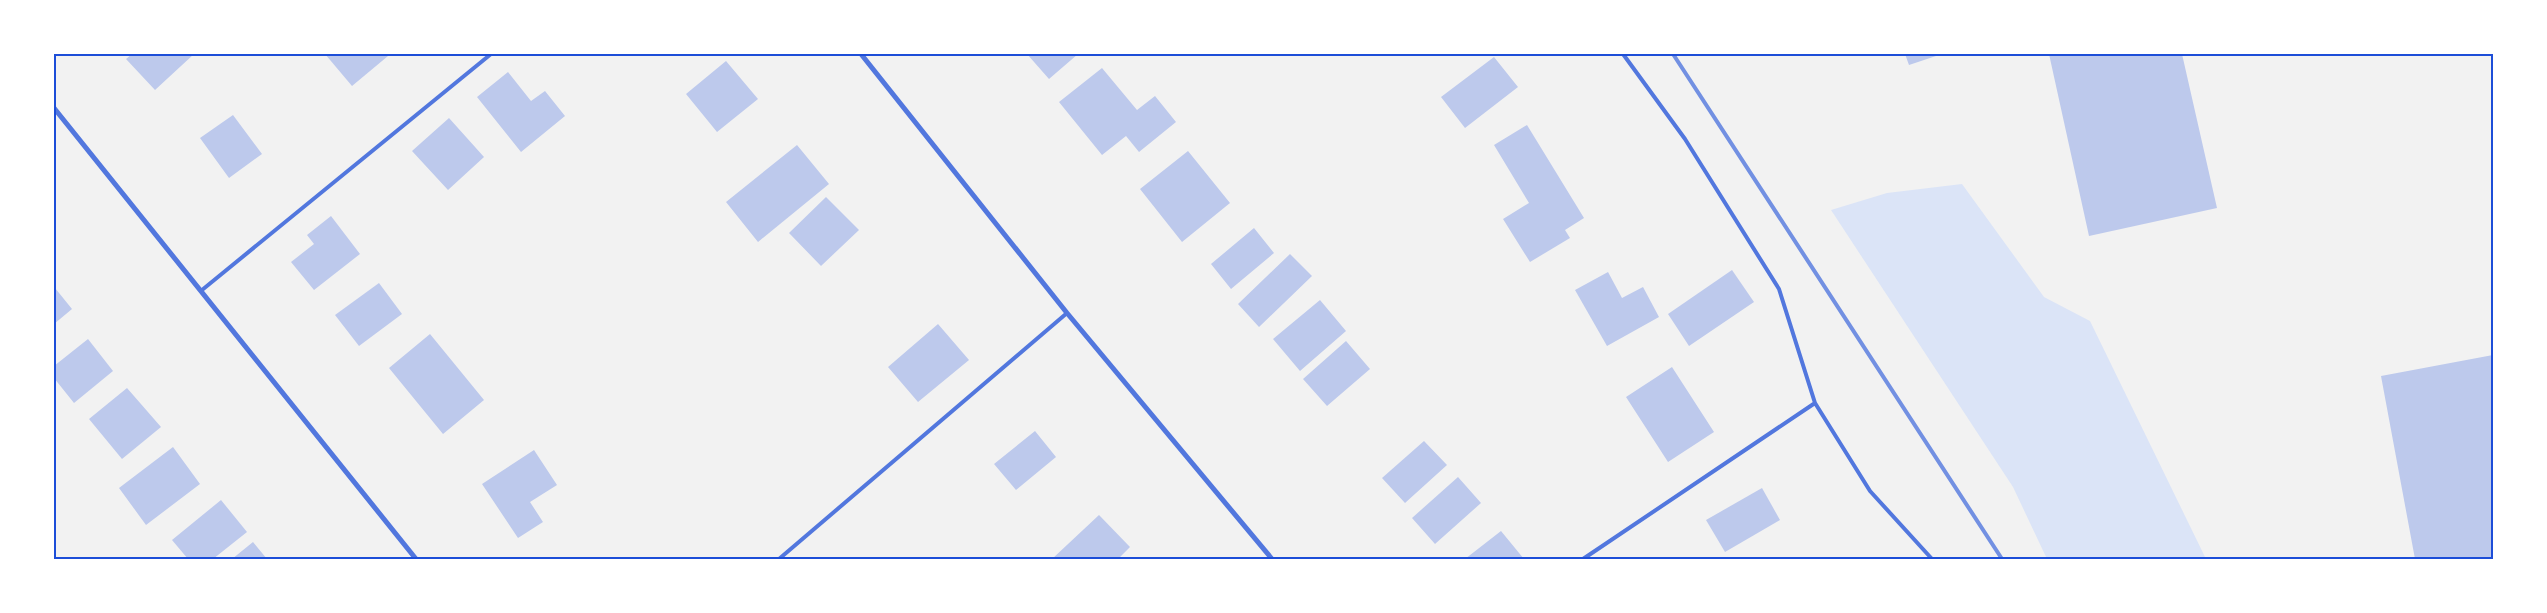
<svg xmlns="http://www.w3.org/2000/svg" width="2547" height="613" font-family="'Work Sans',sans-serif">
  <rect width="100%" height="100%" fill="#f2f2f2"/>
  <path fill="#dbe4f7" d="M 1962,184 L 2044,297 L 2090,321 L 2206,559 L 2047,559 L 2013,487 L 1831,210 L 1887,193 Z"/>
  <path fill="#bdc9ec" d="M 132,54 L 194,54 L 155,90 L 126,59 Z
    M 325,54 L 387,54 L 388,56 L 352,86 Z
    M 1027,54 L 1078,54 L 1049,79 Z
    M 1905,54 L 1942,54 L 1909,65 Z
    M 2049,54 L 2182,54 L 2217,208 L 2089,236 Z
    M 1494,57 L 1518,87 L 1465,128 L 1441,97 Z
    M 726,61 L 758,99 L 717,132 L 686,94 Z
    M 1102,68 L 1137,110 L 1155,96 L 1176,122 L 1139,152 L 1126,136 L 1102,155 L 1059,102 Z
    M 508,72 L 531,101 L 545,91 L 565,116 L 521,152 L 477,97 Z
    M 233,115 L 262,154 L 229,178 L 200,138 Z
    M 449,118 L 484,157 L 448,190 L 412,151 Z
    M 1527,125 L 1584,218 L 1565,230 L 1570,238 L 1530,262 L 1503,219 L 1529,203 L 1494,145 Z
    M 797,145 L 829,184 L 758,242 L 726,202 Z
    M 1188,151 L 1230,203 L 1182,242 L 1140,189 Z
    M 826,197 L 859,230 L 821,266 L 789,233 Z
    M 331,216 L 360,254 L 314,290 L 291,262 L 314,244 L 307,235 Z
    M 1254,228 L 1274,253 L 1231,289 L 1211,264 Z
    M 1290,254 L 1312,276 L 1259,327 L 1238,304 Z
    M 1732,270 L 1754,302 L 1689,346 L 1668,314 Z
    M 1608,272 L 1622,298 L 1643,287 L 1659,317 L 1607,346 L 1575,290 Z
    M 379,283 L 402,314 L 359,346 L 335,315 Z
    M 55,288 L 72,309 L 54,324 L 54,289 Z
    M 1320,300 L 1346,331 L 1300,371 L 1273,339 Z
    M 938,324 L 969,360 L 918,402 L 888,367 Z
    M 430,334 L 484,400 L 443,434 L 389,368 Z
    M 88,339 L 113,371 L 74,403 L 54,378 L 54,366 Z
    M 1346,341 L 1370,369 L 1327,406 L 1303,379 Z
    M 2493,355 L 2493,559 L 2415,559 L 2381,376 Z
    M 1672,367 L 1714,432 L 1668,462 L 1626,397 Z
    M 127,388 L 161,427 L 122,459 L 89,419 Z
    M 1035,431 L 1056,457 L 1016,490 L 994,464 Z
    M 1424,441 L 1447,465 L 1405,503 L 1382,478 Z
    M 173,447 L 200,484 L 146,525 L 119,488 Z
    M 534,450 L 557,485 L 530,502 L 543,522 L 518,538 L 482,484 Z
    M 1458,477 L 1481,503 L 1435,544 L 1412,518 Z
    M 1762,488 L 1780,520 L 1725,552 L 1706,520 Z
    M 221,500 L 247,532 L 213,559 L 188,559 L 172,540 Z
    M 1099,515 L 1130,547 L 1118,559 L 1052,559 Z
    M 1501,531 L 1524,559 L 1465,559 Z
    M 253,542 L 267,559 L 232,559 Z"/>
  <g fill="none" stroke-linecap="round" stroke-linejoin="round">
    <path stroke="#5277de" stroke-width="4" d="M 1623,54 L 1685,139 L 1779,289 L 1815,403 L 1870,491 L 1932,559
      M 202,290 L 491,54
      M 779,559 L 1067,313
      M 1583,559 L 1815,403"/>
    <path stroke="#5277de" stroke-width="5" d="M 861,54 L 1067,313 L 1272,559
      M 54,108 L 416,559"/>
    <path stroke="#7290e2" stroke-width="4" d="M 1673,54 L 2002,559"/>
  </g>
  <rect width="2547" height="613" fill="none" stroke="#ffffff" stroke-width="110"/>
  <rect x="55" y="55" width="2437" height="503" fill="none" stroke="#1d4ed8" stroke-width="2"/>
</svg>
